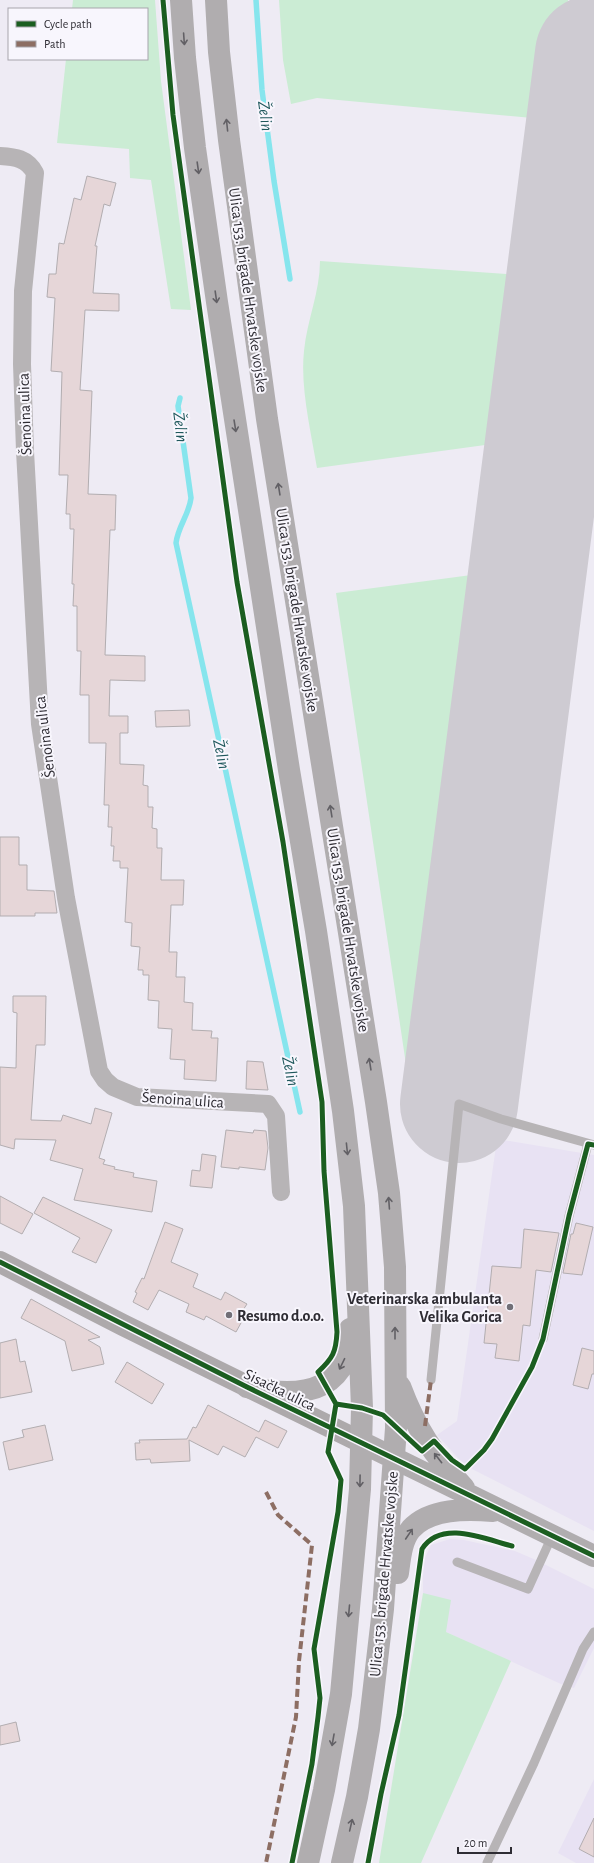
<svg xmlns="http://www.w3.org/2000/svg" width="594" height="1863" font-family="'Alegreya Sans',sans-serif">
  <rect width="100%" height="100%" fill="#eeebf4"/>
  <path fill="#e8e2f3" d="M 497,1139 L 594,1155 L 594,1531 L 472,1469 L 459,1459 L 437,1435 L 457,1421 Z
    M 450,1539 L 464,1540 L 515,1551 L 536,1560 L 594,1589 L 594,1648 L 574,1688 L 561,1684 L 446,1632 L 423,1593 L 423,1576 L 425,1558 L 431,1545 Z
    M 594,1779 L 594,1863 L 576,1863 L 558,1853 Z"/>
  <path fill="#cbecd4" d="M 73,0 L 155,0 L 161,81 L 191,310 L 171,309 L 151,180 L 130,178 L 129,149 L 57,143 L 66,59 L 147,59 L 147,9 L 72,9 Z
    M 279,0 L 568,0 L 554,120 L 317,98 L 291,104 L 283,60 Z
    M 320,261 L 536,276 L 507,442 L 317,468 C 311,432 300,387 304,351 C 307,320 320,292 320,261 Z
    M 594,273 L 594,356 L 584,354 Z
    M 494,572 L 441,1110 L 440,1124 C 427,1120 419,1116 412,1105 L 336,593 Z
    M 423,1593 L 451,1600 L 446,1632 L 511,1661 L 421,1863 L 379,1863 Z"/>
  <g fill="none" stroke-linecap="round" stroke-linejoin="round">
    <path stroke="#86e5ed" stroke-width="5.5" d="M 256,0 L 262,90 L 274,181 L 290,279
      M 180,398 L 178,406 L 191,498 C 189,515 178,526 176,543 L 300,1112"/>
    <path stroke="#cecbd2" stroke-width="118" d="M 459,1104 L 594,54"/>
  </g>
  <path fill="#e6d6d8" stroke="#b2adb0" d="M 87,176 L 116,183 L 110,206 L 104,204 L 95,246 L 97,246 L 93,293 L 119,294 L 119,311 L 85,310 L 80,390 L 92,391 L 88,494 L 116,495 L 115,530 L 110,530 L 105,655 L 145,656 L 145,681 L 110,680 L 109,716 L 128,716 L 128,733 L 120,733 L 120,764 L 144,765 L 143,785 L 148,786 L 148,807 L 153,807 L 152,828 L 157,829 L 157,848 L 162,848 L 161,880 L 184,880 L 183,905 L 171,905 L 169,952 L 177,952 L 176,977 L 185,977 L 184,1002 L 193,1003 L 192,1030 L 212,1031 L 211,1038 L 218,1038 L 216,1081 L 184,1079 L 185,1060 L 170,1059 L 172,1029 L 158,1028 L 159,1001 L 148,1000 L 149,975 L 143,975 L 143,970 L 138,970 L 140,947 L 131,946 L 132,923 L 125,922 L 128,868 L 120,868 L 120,861 L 113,861 L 114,846 L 111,846 L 112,827 L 108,827 L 109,805 L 104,805 L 106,743 L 89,743 L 89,695 L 80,695 L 81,651 L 77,651 L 77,606 L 73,606 L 74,584 L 72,584 L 74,529 L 70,529 L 70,514 L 66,514 L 68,475 L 59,475 L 62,372 L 51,371 L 55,298 L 47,297 L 49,274 L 56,274 L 59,243 L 64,244 L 74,198 L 81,200 Z
    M 189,710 L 190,726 L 156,727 L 155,711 Z
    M 0,837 L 19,837 L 19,865 L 27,865 L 27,890 L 54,891 L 57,913 L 35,913 L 35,916 L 0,916 Z
    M 13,996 L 46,996 L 45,1045 L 36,1045 L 31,1120 L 61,1121 L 63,1115 L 91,1124 L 95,1108 L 112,1113 L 99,1158 L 105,1160 L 103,1164 L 115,1167 L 114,1169 L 134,1173 L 133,1177 L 157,1181 L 152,1212 L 74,1200 L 83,1169 L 50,1160 L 56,1140 L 15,1139 L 14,1149 L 0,1145 L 0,1067 L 16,1068 L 17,1013 L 13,1012 Z
    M 247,1061 L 263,1062 L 268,1090 L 246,1089 Z
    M 226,1130 L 253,1133 L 254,1130 L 266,1131 L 268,1148 L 265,1170 L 239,1167 L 239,1169 L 221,1167 Z
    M 202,1154 L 216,1156 L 212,1188 L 190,1186 L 192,1170 L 200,1171 Z
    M 0,1196 L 33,1214 L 22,1234 L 0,1223 Z
    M 43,1197 L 112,1230 L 96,1263 L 72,1252 L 80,1238 L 34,1213 Z
    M 165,1222 L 183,1229 L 171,1262 L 198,1274 L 193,1287 L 221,1300 L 225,1292 L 247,1304 L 243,1310 L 247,1312 L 236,1332 L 206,1316 L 204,1320 L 186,1312 L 189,1304 L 159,1290 L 148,1310 L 133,1302 L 137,1293 L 135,1292 L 142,1278 L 144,1279 Z
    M 576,1223 L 593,1227 L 582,1275 L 563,1273 L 571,1234 L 573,1234 Z
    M 524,1229 L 559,1233 L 551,1272 L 536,1270 L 530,1326 L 523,1325 L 519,1361 L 495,1358 L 497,1344 L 484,1343 L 492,1266 L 521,1268 Z
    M 31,1299 L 100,1337 L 88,1340 L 100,1347 L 104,1364 L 72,1371 L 65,1341 L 21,1318 Z
    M 16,1339 L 20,1362 L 25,1361 L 32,1392 L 0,1398 L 0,1343 Z
    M 582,1348 L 594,1351 L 594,1374 L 592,1374 L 588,1389 L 573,1385 Z
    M 127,1362 L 164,1384 L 152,1404 L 115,1382 Z
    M 208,1405 L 259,1432 L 265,1420 L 287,1431 L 278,1448 L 256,1437 L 245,1457 L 223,1446 L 218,1455 L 189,1440 L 190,1461 L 151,1463 L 150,1459 L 136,1460 L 135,1443 L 140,1443 L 139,1440 L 187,1439 L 193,1427 L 196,1428 Z
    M 45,1425 L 53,1460 L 9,1470 L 3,1442 L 24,1437 L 22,1430 Z
    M 16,1722 L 20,1741 L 0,1745 L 0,1726 Z
    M 594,1818 L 594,1857 L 579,1849 Z"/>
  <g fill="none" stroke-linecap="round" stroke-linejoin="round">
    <path stroke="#b7b4b6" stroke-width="9" d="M 543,1339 L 569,1216 L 588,1144
      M 431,1380 L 459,1104 L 501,1119 L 594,1145
      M 457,1562 L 528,1589 L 552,1536
      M 487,1863 L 534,1763 L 583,1649 L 594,1632"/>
    <path stroke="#b7b4b6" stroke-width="18" d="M 0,156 C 15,157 27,158 35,173 L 23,291 L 22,364 L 25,451 L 40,724 L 66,898 L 99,1071 L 105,1080 L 113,1087 L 137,1097 L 268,1104 L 276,1116 L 281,1192"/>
    <path stroke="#ada9ab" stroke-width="22" d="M 0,1262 L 123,1325 L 361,1442"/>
    <path stroke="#b0adaf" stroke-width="22" d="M 181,0 L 185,58 L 195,148 L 217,302 L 289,770 L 316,931 L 343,1111 L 354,1206 L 362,1408 L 360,1489 L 341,1694 L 324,1790 L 308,1863
      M 216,0 L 219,52 L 229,140 L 267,419 L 376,1102 L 389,1193 L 395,1267 L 396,1428 L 383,1609 L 369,1729 L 357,1797 L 342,1863
      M 400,1386 C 416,1429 433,1454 464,1488
      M 247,1387 C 279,1394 327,1399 344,1362 C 348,1352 347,1340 350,1329
      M 361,1442 L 594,1556
      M 398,1573 C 400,1559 401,1541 411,1529 C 430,1508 467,1509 493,1511"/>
    <path stroke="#8d6e63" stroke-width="4" stroke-dasharray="8 4" stroke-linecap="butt" d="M 425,1426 L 431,1380
      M 266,1492 L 278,1515 L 312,1545 L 299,1661 L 296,1717 L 266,1863"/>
    <g stroke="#f8f6fd" stroke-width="8">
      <path id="cycleway" d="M 163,0 L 173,115 L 237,582 L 283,842 L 322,1102 L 324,1171 L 337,1332 C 336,1352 333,1358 318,1372 L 336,1404 L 328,1452 L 341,1480 L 338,1512 L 314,1649 L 320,1698 L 318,1717 L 312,1764 L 292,1863
        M 0,1262 L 247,1387 L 594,1556
        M 336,1404 L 362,1408 L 383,1415 L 422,1451 L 434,1441 L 452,1460 L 465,1469 L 484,1450 L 492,1439 L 532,1367 L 543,1339 L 569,1216 L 588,1144 L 594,1145
        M 368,1863 L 381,1794 L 399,1715 L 422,1549 C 441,1519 485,1539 512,1546"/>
    </g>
    <use href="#cycleway" stroke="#1b5e20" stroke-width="5"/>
  </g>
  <defs><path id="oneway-shaft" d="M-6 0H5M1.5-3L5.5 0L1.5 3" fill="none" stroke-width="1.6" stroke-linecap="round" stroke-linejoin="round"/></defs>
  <g stroke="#626065">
    <use href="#oneway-shaft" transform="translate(184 39) rotate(86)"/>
    <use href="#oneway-shaft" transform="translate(227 125) rotate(-96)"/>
    <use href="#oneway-shaft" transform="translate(198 168) rotate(82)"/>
    <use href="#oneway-shaft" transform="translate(216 297) rotate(82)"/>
    <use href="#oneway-shaft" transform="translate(235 426) rotate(81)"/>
    <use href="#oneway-shaft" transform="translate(279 489) rotate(-99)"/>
    <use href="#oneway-shaft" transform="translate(331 811) rotate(-99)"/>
    <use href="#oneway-shaft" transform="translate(370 1064) rotate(-99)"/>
    <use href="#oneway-shaft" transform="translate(347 1149) rotate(84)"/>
    <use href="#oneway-shaft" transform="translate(389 1203) rotate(-94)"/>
    <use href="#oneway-shaft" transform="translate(395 1333) rotate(-90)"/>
    <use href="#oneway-shaft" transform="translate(342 1364) rotate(116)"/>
    <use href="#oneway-shaft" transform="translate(438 1458) rotate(-128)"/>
    <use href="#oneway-shaft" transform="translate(360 1481) rotate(91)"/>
    <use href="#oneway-shaft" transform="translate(409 1534) rotate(-56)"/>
    <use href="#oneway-shaft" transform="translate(349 1611) rotate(95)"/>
    <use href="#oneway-shaft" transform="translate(333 1740) rotate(100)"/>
    <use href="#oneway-shaft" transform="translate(351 1825) rotate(-77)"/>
  </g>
  <g fill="#716f77" stroke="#f8f6fd" stroke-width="1.5">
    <circle cx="510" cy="1307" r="4"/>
    <circle cx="229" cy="1315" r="4"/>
  </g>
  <g text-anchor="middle" stroke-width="4" stroke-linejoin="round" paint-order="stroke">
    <g font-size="16" fill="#2e2c33" stroke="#f8f6fd">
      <text transform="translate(249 290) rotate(82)" y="6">Ulica 153. brigade Hrvatske vojske</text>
      <text transform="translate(24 414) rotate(-92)" y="6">Šenoina ulica</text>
      <text transform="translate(298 610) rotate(81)" y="6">Ulica 153. brigade Hrvatske vojske</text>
      <text transform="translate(44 737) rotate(-97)" y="6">Šenoina ulica</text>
      <text transform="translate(349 930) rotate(81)" y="6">Ulica 153. brigade Hrvatske vojske</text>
      <text transform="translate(183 1099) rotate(4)" y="6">Šenoina ulica</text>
      <text transform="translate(280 1389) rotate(26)" y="6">Sisačka ulica</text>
      <text transform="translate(383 1574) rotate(-85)" y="6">Ulica 153. brigade Hrvatske vojske</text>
    </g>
    <g font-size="16" font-weight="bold" fill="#2e2c33" stroke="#f8f6fd" text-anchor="end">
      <text x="502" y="1304">Veterinarska ambulanta<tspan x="502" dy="18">Velika Gorica</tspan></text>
      <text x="237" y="1321" text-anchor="start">Resumo d.o.o.</text>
    </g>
    <g font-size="17" font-style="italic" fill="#1f585c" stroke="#f8f6fd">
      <text transform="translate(266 116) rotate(82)" y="6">Želin</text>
      <text transform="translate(181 427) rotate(83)" y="6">Želin</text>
      <text transform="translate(222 754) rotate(78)" y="6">Želin</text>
      <text transform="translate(291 1071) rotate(78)" y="6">Želin</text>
    </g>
  </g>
  <rect x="8" y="8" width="140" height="52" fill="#f8f6fd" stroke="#a7a5ac"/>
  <rect x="16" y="21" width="20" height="6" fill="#1b5e20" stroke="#a7a5ac"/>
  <text x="44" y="28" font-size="12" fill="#2e2c33">Cycle path</text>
  <rect x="16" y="41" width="20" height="6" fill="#8d6e63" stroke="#a7a5ac"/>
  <text x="44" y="48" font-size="12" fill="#2e2c33">Path</text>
  <path d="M458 1847v6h53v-6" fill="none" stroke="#2e2c33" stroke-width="2"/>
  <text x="464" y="1847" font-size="12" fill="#2e2c33" stroke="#f8f6fd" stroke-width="3" paint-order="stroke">20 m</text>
</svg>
